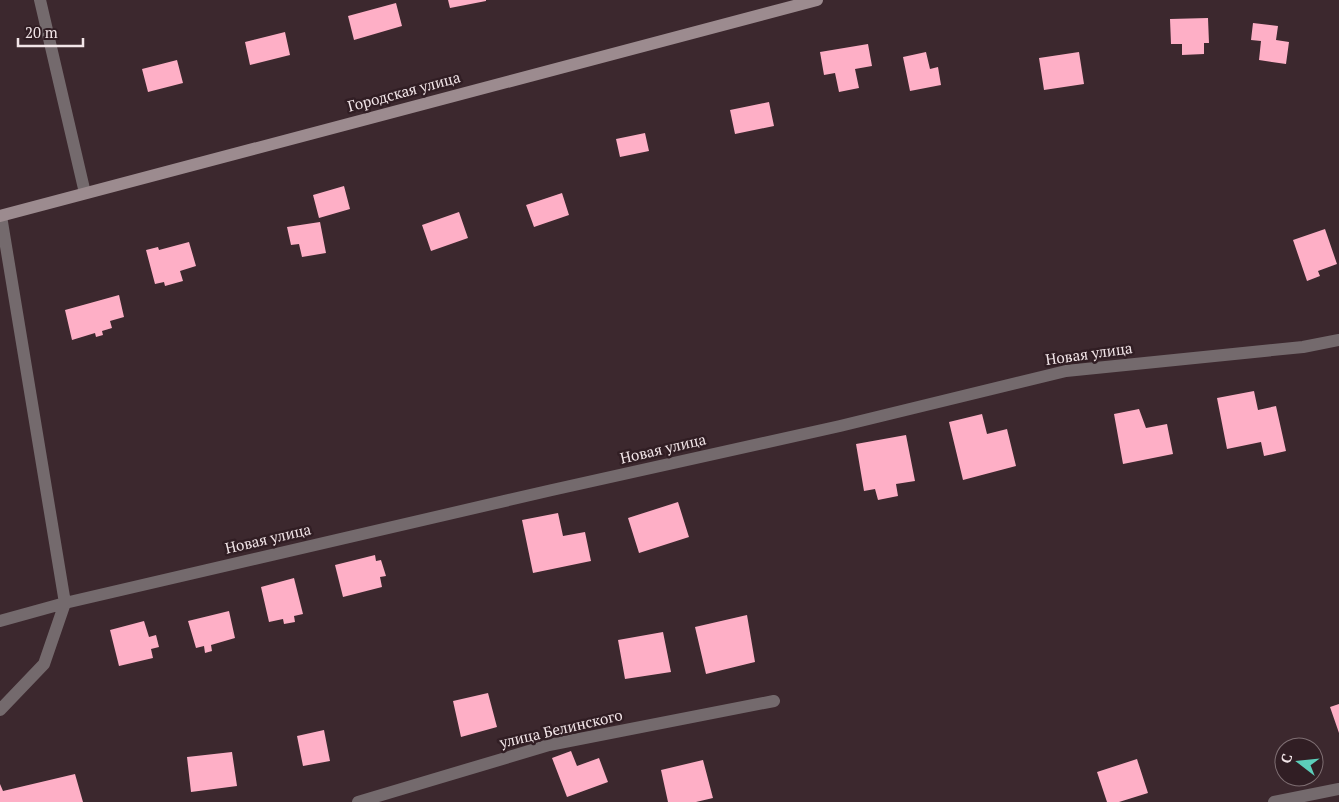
<svg xmlns="http://www.w3.org/2000/svg" width="1339" height="802" font-family="'PT Serif',serif">
  <rect width="100%" height="100%" fill="#3c282e"/>
  <path fill="#feafc6" d="M 448,0 L 486,0 L 486,1 L 450,8 Z
    M 396,3 L 402,26 L 354,40 L 348,16 Z
    M 1208,18 L 1209,43 L 1204,43 L 1204,54 L 1182,55 L 1182,44 L 1171,44 L 1170,19 Z
    M 1253,23 L 1278,26 L 1276,40 L 1289,42 L 1286,64 L 1259,60 L 1261,41 L 1251,40 Z
    M 285,32 L 290,55 L 250,65 L 245,42 Z
    M 868,44 L 872,66 L 855,69 L 859,88 L 839,92 L 835,73 L 824,75 L 820,52 Z
    M 926,52 L 930,69 L 938,67 L 941,85 L 910,91 L 903,57 Z
    M 1079,52 L 1084,84 L 1044,90 L 1039,58 Z
    M 177,60 L 183,83 L 148,92 L 142,69 Z
    M 769,102 L 774,126 L 735,134 L 730,110 Z
    M 645,133 L 649,151 L 620,157 L 616,139 Z
    M 344,186 L 350,209 L 319,218 L 313,195 Z
    M 562,193 L 569,215 L 534,227 L 526,205 Z
    M 459,212 L 468,238 L 431,251 L 422,225 Z
    M 320,222 L 326,253 L 302,257 L 299,244 L 291,245 L 287,227 Z
    M 1325,229 L 1337,264 L 1318,271 L 1320,276 L 1307,281 L 1293,240 Z
    M 189,242 L 196,266 L 180,271 L 183,281 L 165,286 L 164,282 L 155,284 L 146,250 L 158,247 L 159,250 Z
    M 119,295 L 124,317 L 110,321 L 112,328 L 102,331 L 103,335 L 96,337 L 95,333 L 72,340 L 65,310 Z
    M 1254,391 L 1258,410 L 1276,406 L 1286,451 L 1264,456 L 1261,442 L 1227,449 L 1217,398 Z
    M 1139,409 L 1146,428 L 1167,424 L 1173,454 L 1123,464 L 1114,414 Z
    M 982,414 L 987,434 L 1007,429 L 1016,466 L 963,480 L 949,422 Z
    M 906,435 L 915,481 L 896,484 L 898,496 L 878,500 L 875,489 L 864,491 L 856,444 Z
    M 678,502 L 689,537 L 639,553 L 628,518 Z
    M 558,513 L 563,536 L 585,532 L 591,561 L 533,573 L 522,520 Z
    M 375,555 L 376,561 L 381,560 L 386,576 L 380,577 L 382,587 L 343,597 L 335,565 Z
    M 294,578 L 303,614 L 294,616 L 295,622 L 284,624 L 283,619 L 269,622 L 261,587 Z
    M 229,611 L 235,638 L 211,645 L 212,651 L 205,653 L 204,646 L 196,648 L 188,621 Z
    M 747,615 L 755,662 L 706,674 L 695,627 Z
    M 144,621 L 149,637 L 156,635 L 159,647 L 151,649 L 153,658 L 119,666 L 110,630 Z
    M 663,632 L 671,672 L 625,679 L 618,640 Z
    M 488,693 L 497,727 L 461,737 L 453,701 Z
    M 1339,704 L 1339,733 L 1330,707 Z
    M 324,730 L 330,761 L 303,766 L 297,736 Z
    M 571,751 L 577,766 L 599,758 L 608,782 L 567,797 L 552,758 Z
    M 232,752 L 237,786 L 191,792 L 187,757 Z
    M 1137,759 L 1148,793 L 1119,802 L 1107,802 L 1097,772 Z
    M 703,760 L 713,798 L 696,802 L 668,802 L 661,770 Z
    M 75,774 L 83,802 L 0,802 L 0,784 L 3,791 Z"/>
  <g fill="none" stroke-linecap="round" stroke-linejoin="round">
    <path stroke="#746a6d" stroke-width="12" d="M 40,0 L 85,193
      M 0,621 L 65,603 L 552,490 L 840,426 L 1066,371 L 1303,347 L 1339,340
      M 0,710 L 44,664 L 65,603 L 1,216
      M 358,802 L 549,745 L 774,701
      M 1274,802 L 1339,789"/>
    <path stroke="#9c8b8f" stroke-width="12" d="M 0,216 L 817,0"/>
  </g>
  <g text-anchor="middle" stroke-width="5" stroke-linejoin="round" paint-order="stroke">
    <g font-size="15" fill="#f2e5e8" stroke="#311e24">
      <text transform="translate(404 92) rotate(-15)" y="5">Городская улица</text>
      <text transform="translate(1089 354) rotate(-8)" y="5">Новая улица</text>
      <text transform="translate(663 449) rotate(-13)" y="5">Новая улица</text>
      <text transform="translate(268 539) rotate(-13)" y="5">Новая улица</text>
      <text transform="translate(561 729) rotate(-13)" y="5">улица Белинского</text>
    </g>
  </g>
  <g transform="translate(1299 762) rotate(286)"><circle r="24" fill="#311e24" stroke="#7e6e72"/>
  <path d="M0-4L9 19L0 12L-9 19Z" fill="#5cceba"/>
  <text y="-8" font-size="14" font-weight="bold" text-anchor="middle" fill="#f2e5e8">С</text>
  </g>
  <path d="M18 38v8h65v-8" fill="none" stroke="#f2e5e8" stroke-width="2.5"/>
  <text x="25" y="38" font-size="15" fill="#f2e5e8" stroke="#311e24" stroke-width="4" paint-order="stroke">20 m</text>
</svg>
